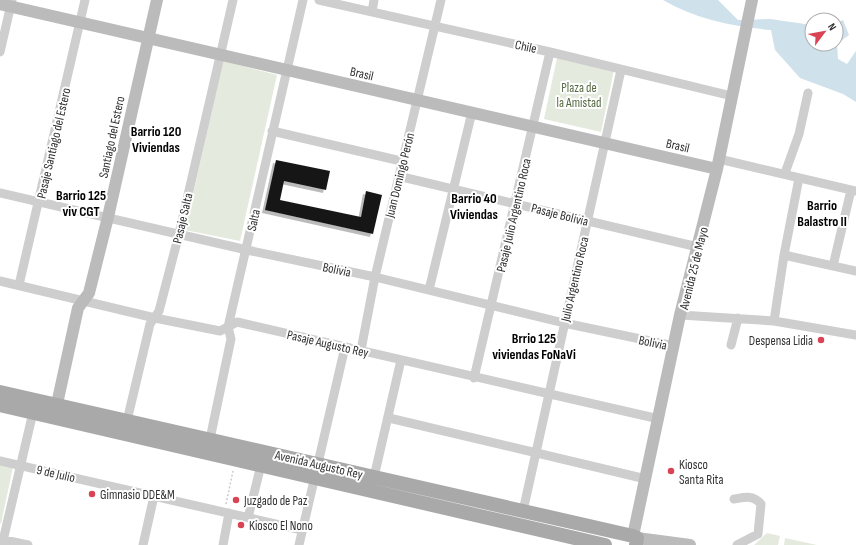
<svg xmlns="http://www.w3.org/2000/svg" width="856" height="545" font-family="'Sofia Sans Condensed',sans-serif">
  <defs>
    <filter id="shadow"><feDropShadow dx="-3" dy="3" stdDeviation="0" flood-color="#0004"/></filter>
  </defs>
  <rect width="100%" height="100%" fill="#fff"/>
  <path fill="#e5eade" d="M 557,58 L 614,70 L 601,132 L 544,119 Z
    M 223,61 L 277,75 L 240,241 L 185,230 Z
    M 0,464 L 13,467 L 1,524 L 0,523 Z
    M 767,533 L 780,536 L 778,545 L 754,545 Z
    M 785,538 L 817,545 L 784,545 Z"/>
  <path fill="#cfe1eb" d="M 663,0 L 718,0 L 738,20 L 770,19 L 812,25 L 812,44 L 836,44 L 836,23 L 843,20 L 849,35 L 837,44 L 838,59 L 847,64 L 856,51 L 856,102 L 843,94 L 800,78 L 775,50 L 771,30 C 734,27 695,19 663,0 Z"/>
  <path fill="#181818" filter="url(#shadow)" d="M 276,160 L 330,171 L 326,190 L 284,181 L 280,200 L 361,217 L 366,191 L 382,195 L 373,234 L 265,210 Z"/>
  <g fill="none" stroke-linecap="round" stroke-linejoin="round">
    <path stroke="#cbcbcb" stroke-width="1.5" stroke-dasharray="2 2" stroke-linecap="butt" d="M 226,504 L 233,471"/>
    <path stroke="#cecece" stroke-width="9" d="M 319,0 L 550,52 L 732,96
      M 372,12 L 374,0
      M 0,52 L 12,0
      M 272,131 L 401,161
      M 719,159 L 856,191
      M 785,173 L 799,134 L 808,93
      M 398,176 L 698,247
      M 0,193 L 247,250 L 375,277 L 564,323 L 674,346
      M 784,255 L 856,271
      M 833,266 L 851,190
      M 0,281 L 155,318 L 220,331 L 237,322 L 659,419
      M 19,285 L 85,0
      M 429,290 L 472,112
      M 680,315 L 774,321 L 856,335
      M 774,321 L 784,255 L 799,178
      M 731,345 L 738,318
      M 361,350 L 375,277 L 441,0
      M 474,378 L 550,52
      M 389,418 L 646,479
      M 126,425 L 150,324 L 159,311 L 179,234 L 233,0
      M 210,439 L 231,339 L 228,327 L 303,0
      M 0,461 L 302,530
      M 374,477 L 401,360
      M 734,499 C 746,497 753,495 761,504 L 758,534 L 737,545
      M 523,511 L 621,70
      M 248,518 L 261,465
      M 0,539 L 28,545
      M 2,545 L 34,408
      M 143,545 L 154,496
      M 223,545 L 229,513
      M 299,545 L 345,347"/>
    <path stroke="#bbb" stroke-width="12" d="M 0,4 L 717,169
      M 55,413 L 78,308 L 89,293 L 108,217 L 157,0
      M 633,536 L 680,315 L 717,169 L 752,0
      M 637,538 L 690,545"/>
    <path stroke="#a9a9a9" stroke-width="14" d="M 0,392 L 633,536 L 637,538 L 636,545
      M 0,405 L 605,545"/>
  </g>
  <g fill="#d84454" stroke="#fff" stroke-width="1.5">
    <circle cx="821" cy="340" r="4"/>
    <circle cx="671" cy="471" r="4"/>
    <circle cx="92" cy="494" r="4"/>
    <circle cx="236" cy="500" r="4"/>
    <circle cx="241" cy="525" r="4"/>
  </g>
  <g text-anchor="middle" stroke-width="4" stroke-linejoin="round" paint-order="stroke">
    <g font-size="13" fill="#313131" stroke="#fff">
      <text transform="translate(526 46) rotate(12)" y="5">Chile</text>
      <text transform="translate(362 73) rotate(13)" y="5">Brasil</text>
      <text transform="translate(111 137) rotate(-78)" y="5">Santiago del Estero</text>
      <text transform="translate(53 143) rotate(-77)" y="5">Pasaje Santiago del Estero</text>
      <text transform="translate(678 145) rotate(13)" y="5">Brasil</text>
      <text transform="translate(399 175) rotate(-76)" y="5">Juan Domingo Perón</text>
      <text transform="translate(560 214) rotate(14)" y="5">Pasaje Bolivia</text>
      <text transform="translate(513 215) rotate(-77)" y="5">Pasaje Julio Argentino Roca</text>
      <text transform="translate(182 218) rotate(-77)" y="5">Pasaje Salta</text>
      <text transform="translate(253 220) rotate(-78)" y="5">Salta</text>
      <text transform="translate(693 268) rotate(-76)" y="5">Avenida 25 de Mayo</text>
      <text transform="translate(337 269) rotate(12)" y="5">Bolivia</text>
      <text transform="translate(574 279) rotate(-77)" y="5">Julio Argentino Roca</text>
      <text transform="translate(653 342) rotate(12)" y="5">Bolivia</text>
      <text transform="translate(328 343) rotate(13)" y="5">Pasaje Augusto Rey</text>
      <text transform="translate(319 464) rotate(13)" y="5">Avenida Augusto Rey</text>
      <text transform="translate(56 473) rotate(13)" y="5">9 de Julio</text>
    </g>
    <g font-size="13" fill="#566a42" stroke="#fff">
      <text x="579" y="92">Plaza de<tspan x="579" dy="15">la Amistad</tspan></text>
    </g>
    <g font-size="13" fill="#313131" stroke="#fff" text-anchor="start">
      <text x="813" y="345" text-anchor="end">Despensa Lidia</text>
      <text x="679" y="469">Kiosco<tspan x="679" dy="15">Santa Rita</tspan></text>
      <text x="100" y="499">Gimnasio DDE&amp;M</text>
      <text x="244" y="505">Juzgado de Paz</text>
      <text x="249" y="530">Kiosco El Nono</text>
    </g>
    <g font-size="14" font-weight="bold" fill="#000" stroke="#fff">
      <text x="156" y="136">Barrio 120<tspan x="156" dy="16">Viviendas</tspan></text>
      <text x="81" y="200">Barrio 125<tspan x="81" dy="16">viv CGT</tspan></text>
      <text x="474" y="203">Barrio 40<tspan x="474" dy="16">Viviendas</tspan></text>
      <text x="822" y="210">Barrio<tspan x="822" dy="16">Balastro II</tspan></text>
      <text x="534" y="343">Brrio 125<tspan x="534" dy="16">viviendas FoNaVi</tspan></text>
    </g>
  </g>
  <g transform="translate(824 32) rotate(58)"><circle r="19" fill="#ffffff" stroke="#adadad"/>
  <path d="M0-3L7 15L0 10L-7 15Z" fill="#d84454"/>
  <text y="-6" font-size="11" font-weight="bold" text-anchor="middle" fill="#313131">N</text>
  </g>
</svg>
